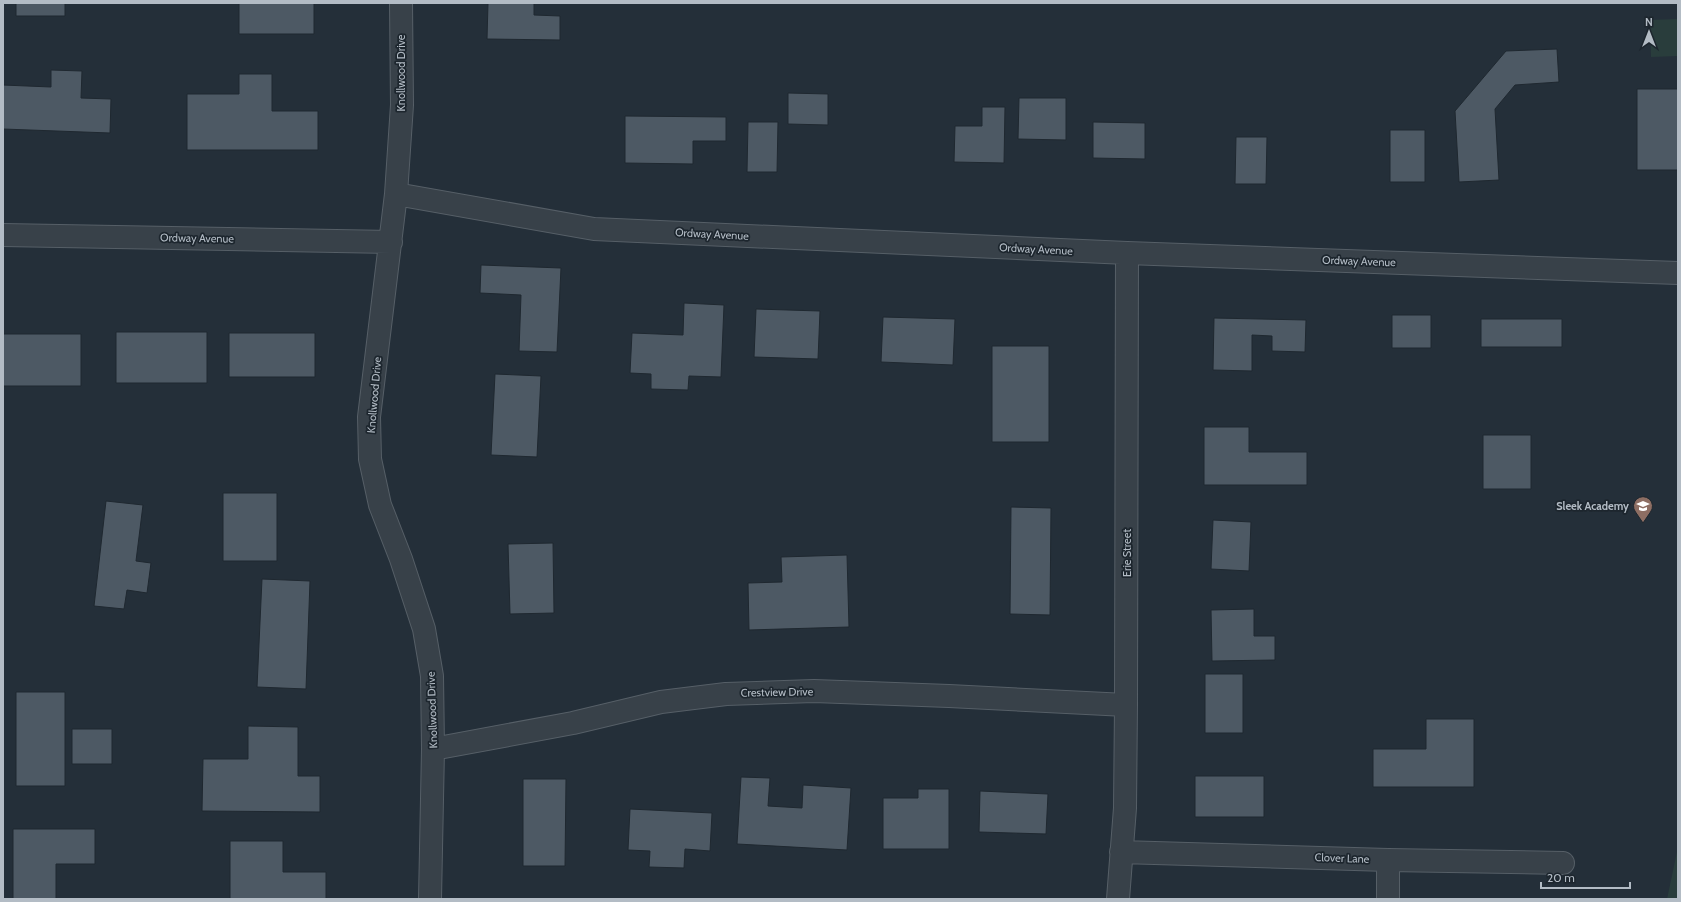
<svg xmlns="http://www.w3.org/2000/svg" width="1681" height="902" font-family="Cabin,sans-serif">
  <rect width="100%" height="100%" fill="#242f39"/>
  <path fill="#293d3c" d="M 1678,19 L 1678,56 L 1651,57 L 1650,20 Z
    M 1678,847 L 1678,899 L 1667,899 Z"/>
  <path fill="#4d5964" stroke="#1f2830" d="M 16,3 L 65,3 L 65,16 L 16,16 Z
    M 239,3 L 314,3 L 314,34 L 239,34 Z
    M 488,3 L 534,3 L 534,15 L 560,16 L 560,40 L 487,39 Z
    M 1557,49 L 1559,82 L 1515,85 L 1495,109 L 1499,180 L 1459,182 L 1455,111 L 1506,51 Z
    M 51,70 L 82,71 L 81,98 L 111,99 L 110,133 L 3,129 L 3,85 L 51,87 Z
    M 239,74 L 272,74 L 272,111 L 318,111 L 318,150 L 187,150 L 187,94 L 239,94 Z
    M 1637,89 L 1678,89 L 1678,170 L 1637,170 Z
    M 788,93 L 828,94 L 828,125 L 788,124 Z
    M 1019,98 L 1066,98 L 1066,140 L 1018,139 Z
    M 982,107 L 1005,107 L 1004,163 L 954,162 L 955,126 L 982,126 Z
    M 625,116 L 726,117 L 726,141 L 693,141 L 693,164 L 625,163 Z
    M 748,122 L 778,122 L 777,172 L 747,172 Z
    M 1093,122 L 1145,123 L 1145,159 L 1093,158 Z
    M 1390,130 L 1425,130 L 1425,182 L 1390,182 Z
    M 1236,137 L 1267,137 L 1266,184 L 1235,184 Z
    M 481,265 L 561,268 L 557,352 L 519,351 L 521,295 L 480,293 Z
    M 684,303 L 724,305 L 721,377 L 689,376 L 688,390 L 651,389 L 651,374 L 630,373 L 632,333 L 683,335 Z
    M 756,309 L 820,311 L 818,359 L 754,357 Z
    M 1392,315 L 1431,315 L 1431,348 L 1392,348 Z
    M 883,317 L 955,319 L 953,365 L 881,362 Z
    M 1214,318 L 1306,320 L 1305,352 L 1272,351 L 1272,336 L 1252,335 L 1252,371 L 1213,370 Z
    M 1481,319 L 1562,319 L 1562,347 L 1481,347 Z
    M 116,332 L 207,332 L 207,383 L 116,383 Z
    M 229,333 L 315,333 L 315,377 L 229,377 Z
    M 3,334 L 81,334 L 81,386 L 3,386 Z
    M 992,346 L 1049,346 L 1049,442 L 992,442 Z
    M 495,374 L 541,376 L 537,457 L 491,455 Z
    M 1204,427 L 1249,427 L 1249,452 L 1307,452 L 1307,485 L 1204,485 Z
    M 1483,435 L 1531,435 L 1531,489 L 1483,489 Z
    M 223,493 L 277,493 L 277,561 L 223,561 Z
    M 106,501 L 143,505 L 136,561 L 151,563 L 147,593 L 127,590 L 124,609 L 94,606 Z
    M 1011,507 L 1051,508 L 1050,615 L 1010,614 Z
    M 1213,520 L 1251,522 L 1249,571 L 1211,569 Z
    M 553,543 L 554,613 L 510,614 L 508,544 Z
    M 847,555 L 849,627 L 749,630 L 748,583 L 782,582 L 781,557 Z
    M 262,579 L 310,581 L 306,689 L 257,687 Z
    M 1254,609 L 1254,636 L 1275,636 L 1275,660 L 1212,661 L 1211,610 Z
    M 1205,674 L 1243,674 L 1243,733 L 1205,733 Z
    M 16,692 L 65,692 L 65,786 L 16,786 Z
    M 1426,719 L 1474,719 L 1474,787 L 1373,787 L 1373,749 L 1426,749 Z
    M 248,726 L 298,727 L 298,776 L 320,776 L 320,812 L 202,811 L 203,759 L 248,759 Z
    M 72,729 L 112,729 L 112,764 L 72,764 Z
    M 1195,776 L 1264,776 L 1264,817 L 1195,817 Z
    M 741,777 L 770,778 L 768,806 L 802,808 L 803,785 L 851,788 L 847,850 L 737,844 Z
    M 523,779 L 566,779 L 565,866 L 523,866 Z
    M 918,789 L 949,789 L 949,849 L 883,849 L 883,798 L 918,798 Z
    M 980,791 L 1048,794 L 1046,834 L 979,832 Z
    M 630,809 L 712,813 L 710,851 L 685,849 L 684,868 L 649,867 L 650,851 L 628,850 Z
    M 13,829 L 95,829 L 95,864 L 56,864 L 56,899 L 13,899 Z
    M 230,841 L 283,841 L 283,872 L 326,872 L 326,899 L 230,899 Z"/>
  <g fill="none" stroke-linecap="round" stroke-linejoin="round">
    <g stroke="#565f67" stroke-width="24">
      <path id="street" d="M 401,3 L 402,105 L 396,194 L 369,417 L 370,459 L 380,505 L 401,559 L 424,629 L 432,676 L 433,749 L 430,899
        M 396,194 L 594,229 L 1127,253 L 1678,273
        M 3,235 L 391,242
        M 433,749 L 573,723 L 661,702 L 726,694 L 814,691 L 949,696 L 1126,705
        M 1121,852 L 1388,860 L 1563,863
        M 1118,899 L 1125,808 L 1126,705 L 1127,253
        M 1388,899 L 1388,860"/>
    </g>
    <use href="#street" stroke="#384149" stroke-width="22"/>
  </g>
  <defs>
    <g id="school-pin" transform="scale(1)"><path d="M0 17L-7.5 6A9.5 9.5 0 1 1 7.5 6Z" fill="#8d6e63" stroke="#1d262e"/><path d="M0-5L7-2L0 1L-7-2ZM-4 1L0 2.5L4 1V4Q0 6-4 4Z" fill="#fff"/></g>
  </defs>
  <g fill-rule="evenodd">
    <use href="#school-pin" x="1643" y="506"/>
  </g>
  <g text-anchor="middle" stroke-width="3.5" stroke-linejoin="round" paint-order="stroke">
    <g font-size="11" fill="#b3bcc5" stroke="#1d262e">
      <text transform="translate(401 73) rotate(-90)" y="4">Knollwood Drive</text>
      <text transform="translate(712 234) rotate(3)" y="4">Ordway Avenue</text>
      <text transform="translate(197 238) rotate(1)" y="4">Ordway Avenue</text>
      <text transform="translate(1036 249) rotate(3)" y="4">Ordway Avenue</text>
      <text transform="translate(1359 261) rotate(2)" y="4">Ordway Avenue</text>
      <text transform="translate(374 395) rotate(-85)" y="4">Knollwood Drive</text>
      <text transform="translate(1127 553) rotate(-90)" y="4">Erie Street</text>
      <text transform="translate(777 692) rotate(-1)" y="4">Crestview Drive</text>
      <text transform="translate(432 710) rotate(-92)" y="4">Knollwood Drive</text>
      <text transform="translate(1342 858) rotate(2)" y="4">Clover Lane</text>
    </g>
    <g font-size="11" font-weight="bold" fill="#b3bcc5" stroke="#1d262e" text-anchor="end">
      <text x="1629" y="510">Sleek Academy</text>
    </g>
  </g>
  <rect width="1681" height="902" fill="none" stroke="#b3bcc5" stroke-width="8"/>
  <g transform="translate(1649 32)" stroke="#1d262e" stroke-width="3" paint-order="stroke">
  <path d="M0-3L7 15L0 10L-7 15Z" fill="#b3bcc5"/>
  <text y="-6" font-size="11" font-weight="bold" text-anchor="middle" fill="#b3bcc5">N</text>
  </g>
  <path d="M1541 882v6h89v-6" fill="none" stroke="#b3bcc5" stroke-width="2"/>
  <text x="1547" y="882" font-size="12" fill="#b3bcc5" stroke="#1d262e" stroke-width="3" paint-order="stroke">20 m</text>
</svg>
